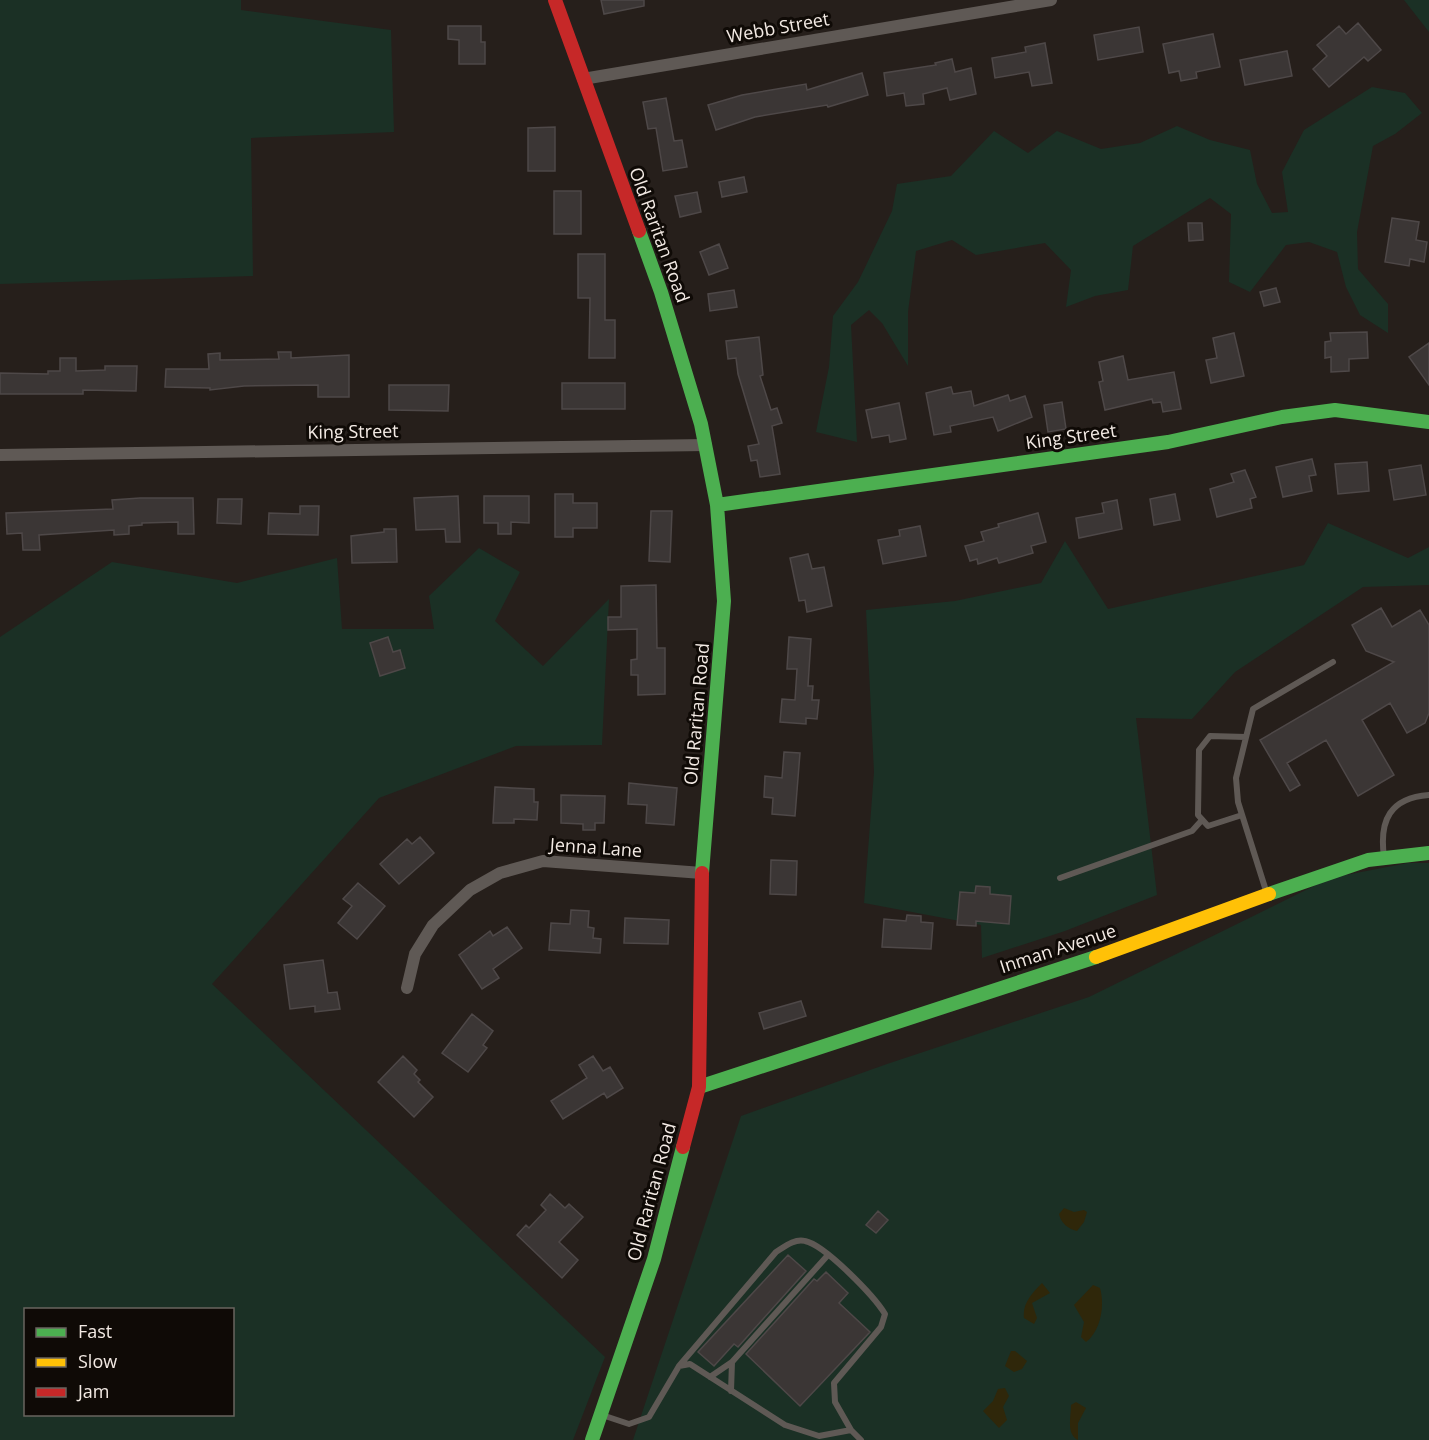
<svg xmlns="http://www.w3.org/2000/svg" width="1429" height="1440" font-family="'Open Sans',sans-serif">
  <rect width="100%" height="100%" fill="#261f1b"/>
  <path fill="#1b3025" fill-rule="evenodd" d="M 0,0 L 241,0 L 241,10 L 391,30 L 394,132 L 251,138 L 253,276 L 0,284 Z
    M 1404,0 L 1429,0 L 1429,32 Z
    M 1372,87 L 1405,93 L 1422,113 L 1395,134 L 1373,146 L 1357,232 L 1358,269 L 1388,304 L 1388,333 L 1360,315 L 1346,287 L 1337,252 L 1309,242 L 1286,245 L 1250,292 L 1229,282 L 1231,214 L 1210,198 L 1133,246 L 1128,290 L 1095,296 L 1066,307 L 1071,270 L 1045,243 L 976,255 L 952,240 L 916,251 L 908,312 L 908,366 L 882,323 L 869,310 L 851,325 L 857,442 L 816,432 L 829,367 L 833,316 L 858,282 L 892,211 L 897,184 L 951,176 L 994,131 L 1028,153 L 1057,131 L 1101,149 L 1140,143 L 1177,126 L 1210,140 L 1250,150 L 1257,184 L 1272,213 L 1288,212 L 1282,172 L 1304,130 Z
    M 1328,523 L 1408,558 L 1429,547 L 1429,585 L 1363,587 L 1235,672 L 1192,719 L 1136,718 L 1157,895 L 1065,931 L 982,958 L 981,925 L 864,903 L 874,772 L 866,610 L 955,601 L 1041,583 L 1065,541 L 1108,609 L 1304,565 Z
    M 479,548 L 520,572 L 495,621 L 543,666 L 609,599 L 602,745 L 516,746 L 379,798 L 212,984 L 605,1357 L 573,1440 L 0,1440 L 0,637 L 112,562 L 237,583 L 337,558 L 342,629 L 434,629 L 429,596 ZM 26,1310 L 232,1310 L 232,1414 L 26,1414 Z
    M 1408,863 L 1429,863 L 1429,1440 L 633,1440 L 741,1116 L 887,1064 L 1089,997 L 1330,878 Z"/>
  <path fill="#2f270a" d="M 1064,1208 L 1074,1212 L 1084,1210 L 1087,1212 L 1084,1222 L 1077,1231 C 1068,1229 1061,1223 1059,1214 Z
    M 1042,1283 L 1050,1293 L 1032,1303 L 1037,1318 L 1034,1324 L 1024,1318 C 1022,1304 1032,1293 1042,1283 Z
    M 1093,1285 L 1100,1288 C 1105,1305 1101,1331 1086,1342 L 1081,1337 L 1084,1322 L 1074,1305 Z
    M 1011,1351 L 1015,1351 L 1027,1361 L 1022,1369 L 1014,1372 L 1005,1366 Z
    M 1005,1388 L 1009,1396 L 1003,1407 L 1007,1420 L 999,1428 L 983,1411 L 993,1401 L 998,1389 Z
    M 1076,1402 L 1086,1408 L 1078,1423 L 1078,1440 C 1066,1434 1071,1417 1071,1405 Z"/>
  <path fill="#3b3635" stroke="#4e4848" stroke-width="1.5" d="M 601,0 L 644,0 L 644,6 L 604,14 Z
    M 1358,23 L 1381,50 L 1368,61 L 1364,57 L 1329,87 L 1313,69 L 1327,56 L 1317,45 L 1339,26 L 1346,34 Z
    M 448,26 L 481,26 L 481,42 L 485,42 L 485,64 L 459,64 L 459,40 L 448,39 Z
    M 1139,27 L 1143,52 L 1098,60 L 1094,35 Z
    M 1213,34 L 1220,67 L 1196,72 L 1197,78 L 1181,81 L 1179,71 L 1169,73 L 1163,44 Z
    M 1045,43 L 1052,83 L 1032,86 L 1029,72 L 995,78 L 992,58 L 1026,52 L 1025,47 Z
    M 1287,51 L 1292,76 L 1245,85 L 1240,60 Z
    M 952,59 L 955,72 L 971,68 L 976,94 L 950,100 L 947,88 L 923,94 L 924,104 L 906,106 L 904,93 L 887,96 L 884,73 L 936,65 L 935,63 Z
    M 862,73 L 868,95 L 828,107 L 827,105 L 755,117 L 716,130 L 708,105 L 742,95 L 806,84 L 807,90 Z
    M 666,98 L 674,141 L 682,140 L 687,167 L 663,171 L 656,128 L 648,129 L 643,102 Z
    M 555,127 L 555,171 L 528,171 L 528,128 Z
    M 744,177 L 747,192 L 722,197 L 719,182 Z
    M 554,191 L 581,191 L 581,234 L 554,234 Z
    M 697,192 L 701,212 L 680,217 L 675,196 Z
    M 1392,218 L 1419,222 L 1416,240 L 1427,242 L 1424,262 L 1410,259 L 1409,266 L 1385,262 Z
    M 1188,223 L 1202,223 L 1203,240 L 1189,241 Z
    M 719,244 L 728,268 L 709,275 L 700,252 Z
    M 578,254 L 605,254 L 605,320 L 615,320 L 615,358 L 589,358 L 590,298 L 578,298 Z
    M 1276,288 L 1280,302 L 1264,306 L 1260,292 Z
    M 734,290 L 737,307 L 710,311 L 708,294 Z
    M 1367,332 L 1368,358 L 1349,359 L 1349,371 L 1331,372 L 1331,357 L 1325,358 L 1325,342 L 1331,341 L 1330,333 Z
    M 1234,333 L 1244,376 L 1211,383 L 1206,360 L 1217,358 L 1213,338 Z
    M 759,337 L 763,375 L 760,376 L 771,410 L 777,408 L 782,423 L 772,426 L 780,474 L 760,477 L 757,460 L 751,461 L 748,446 L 759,444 L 738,374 L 736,358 L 728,359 L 726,341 Z
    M 1429,343 L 1429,385 L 1409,357 Z
    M 278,352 L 291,352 L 291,358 L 349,355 L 349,397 L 318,397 L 318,385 L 244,386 L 210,390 L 210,388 L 165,387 L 166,369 L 209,369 L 208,354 L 220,353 L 220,360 L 279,359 Z
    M 1123,356 L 1128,380 L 1174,372 L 1181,409 L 1163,412 L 1161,402 L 1153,403 L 1152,399 L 1105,410 L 1099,382 L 1103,381 L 1099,362 Z
    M 60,358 L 76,358 L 76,371 L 105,370 L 105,366 L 137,366 L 136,391 L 83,390 L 83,394 L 0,394 L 0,373 L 48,374 L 48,371 L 60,371 Z
    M 562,383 L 625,383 L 625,409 L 562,409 Z
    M 389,385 L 449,385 L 448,411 L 389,410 Z
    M 951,387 L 953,394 L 971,391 L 974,406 L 1008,395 L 1010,401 L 1025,396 L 1032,417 L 998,431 L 993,417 L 950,426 L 951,432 L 934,435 L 926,393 Z
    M 1062,402 L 1066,429 L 1048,432 L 1044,405 Z
    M 899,403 L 906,439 L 890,442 L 889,435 L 872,438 L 866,410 Z
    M 1312,459 L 1316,475 L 1309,476 L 1312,491 L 1283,497 L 1276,467 Z
    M 1367,462 L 1369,491 L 1338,494 L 1335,464 Z
    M 1421,465 L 1426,495 L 1394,500 L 1389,470 Z
    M 1245,470 L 1256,497 L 1250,499 L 1252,508 L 1217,517 L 1210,489 L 1234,482 L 1231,474 Z
    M 555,494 L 573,494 L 573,503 L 597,503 L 597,528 L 573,528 L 573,537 L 555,537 Z
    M 1175,494 L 1180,520 L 1154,525 L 1150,499 Z
    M 458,496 L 460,542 L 446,542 L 445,529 L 416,530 L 414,498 Z
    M 484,496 L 529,496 L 529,523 L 511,522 L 511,534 L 498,534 L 498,523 L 484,523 Z
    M 140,498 L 193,498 L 194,534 L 178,534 L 178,522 L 142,523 L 142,525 L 129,526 L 129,534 L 114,535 L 114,530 L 39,535 L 40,550 L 23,550 L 22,533 L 7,534 L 6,513 L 113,509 L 112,500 Z
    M 218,499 L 242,499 L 241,524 L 217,523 Z
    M 1117,500 L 1122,529 L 1079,538 L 1076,518 L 1104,513 L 1102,503 Z
    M 300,506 L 319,506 L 318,535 L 268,534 L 269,513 L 300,514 Z
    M 651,511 L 672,511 L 670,562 L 649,561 Z
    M 1038,513 L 1046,542 L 1031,546 L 1033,553 L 999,563 L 997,558 L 978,564 L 977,559 L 970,561 L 965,546 L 984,541 L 981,532 L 999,527 L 998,524 Z
    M 920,526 L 926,556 L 883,564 L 878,540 L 900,536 L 899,530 Z
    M 384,529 L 396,529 L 397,562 L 352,563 L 351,536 L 384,532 Z
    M 808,554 L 812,569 L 824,567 L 832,606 L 807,612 L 805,600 L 799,601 L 790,558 Z
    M 656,585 L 657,648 L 665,648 L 665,694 L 638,695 L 638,675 L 631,675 L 631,660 L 637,659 L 637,629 L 608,630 L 608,617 L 621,617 L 621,586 Z
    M 1381,608 L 1392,627 L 1420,610 L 1429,625 L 1429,713 L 1425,723 L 1407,733 L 1390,703 L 1362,720 L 1394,775 L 1358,796 L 1326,740 L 1287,763 L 1300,785 L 1290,791 L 1260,740 L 1394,662 L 1366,651 L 1352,625 Z
    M 388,637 L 393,652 L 400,650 L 405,668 L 380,676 L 370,643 Z
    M 789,637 L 811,639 L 808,686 L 813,686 L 812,700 L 819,700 L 817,719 L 806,718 L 806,724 L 780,722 L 782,699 L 795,700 L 797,669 L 787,669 Z
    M 784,752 L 800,753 L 795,816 L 772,814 L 773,798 L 764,797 L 765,776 L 782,778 Z
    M 629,783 L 677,788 L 674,825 L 646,823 L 647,805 L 628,804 Z
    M 495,787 L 534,789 L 534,802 L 538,802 L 537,820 L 514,819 L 514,823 L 493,823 Z
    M 561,795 L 605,796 L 604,823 L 595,823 L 595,830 L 583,830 L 583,824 L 561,823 Z
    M 420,837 L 434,853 L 399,884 L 380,864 L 407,839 L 412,844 Z
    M 771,860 L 797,861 L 796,895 L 770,894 Z
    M 358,883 L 385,906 L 357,939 L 338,923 L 352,906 L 343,899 Z
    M 976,886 L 990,887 L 990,894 L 1011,896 L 1009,924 L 976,921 L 976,926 L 957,925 L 960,892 L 975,893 Z
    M 571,910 L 589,911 L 588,927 L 594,928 L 593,938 L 601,939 L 600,953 L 549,950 L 551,923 L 570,924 Z
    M 907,915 L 921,916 L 921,922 L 933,923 L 931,949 L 882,947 L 884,919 L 906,921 Z
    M 625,918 L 669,920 L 668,944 L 624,943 Z
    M 507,927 L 522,948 L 493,969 L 499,978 L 482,989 L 459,955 L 490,931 L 493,936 Z
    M 323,960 L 328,993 L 337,992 L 340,1009 L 315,1012 L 315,1006 L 290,1009 L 284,965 Z
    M 801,1001 L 806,1016 L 764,1029 L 759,1013 Z
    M 472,1014 L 493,1031 L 483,1045 L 487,1048 L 468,1072 L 442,1053 Z
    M 403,1056 L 417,1070 L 414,1074 L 420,1080 L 418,1082 L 433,1097 L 414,1117 L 378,1082 Z
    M 593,1056 L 603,1071 L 610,1067 L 623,1088 L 607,1098 L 604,1093 L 563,1119 L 551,1101 L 587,1078 L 579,1065 Z
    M 550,1194 L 565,1208 L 569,1204 L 583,1217 L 559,1242 L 578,1260 L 562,1278 L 517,1235 L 526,1225 L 529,1228 L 546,1210 L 541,1205 Z
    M 878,1211 L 888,1220 L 876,1233 L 866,1225 Z
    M 788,1255 L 806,1271 L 738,1347 L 734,1344 L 714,1366 L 698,1352 Z
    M 826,1272 L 848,1293 L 839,1303 L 870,1332 L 800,1406 L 746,1354 L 814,1279 L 817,1281 Z"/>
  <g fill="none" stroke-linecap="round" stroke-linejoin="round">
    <path stroke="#5f5955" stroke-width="6" d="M 1242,815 L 1208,826 L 1198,815 L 1199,750 L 1210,736 L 1246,737
      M 1384,857 C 1379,820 1390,798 1429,795
      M 1060,878 L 1192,831 L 1202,820
      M 1267,894 L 1238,802 L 1236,778 L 1253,709 L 1333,662
      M 679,1366 L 776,1252 C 784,1247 795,1238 805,1241 C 825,1245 874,1296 885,1314 L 881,1327 L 834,1383 L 835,1402 L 851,1430
      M 710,1377 L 732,1362 L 828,1255
      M 731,1391 L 732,1362
      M 602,1415 L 629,1424 L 649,1417 L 679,1366 L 690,1364 L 785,1425 L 819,1436 L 851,1430 L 861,1440"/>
    <path stroke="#5f5955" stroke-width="12" d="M 583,79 L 1051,0
      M 0,455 L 706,445
      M 407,988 L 415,954 L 433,925 L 470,890 L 500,873 L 543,861 L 702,873"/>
    <path stroke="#4caf50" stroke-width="14" d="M 639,231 L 661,292 L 701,424 L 717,505 L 724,601 L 702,873
      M 717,505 L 1168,442 L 1282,417 L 1335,410 L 1429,422
      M 1269,894 L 1368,860 L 1429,853
      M 699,1087 L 1096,957
      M 592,1440 L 654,1259 L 683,1147"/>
    <path stroke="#ffc107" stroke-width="14" d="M 1096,957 L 1269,894"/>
    <path stroke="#c62828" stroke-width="14" d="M 555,0 L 639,231
      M 683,1147 L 699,1087 L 702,873"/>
  </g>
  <g text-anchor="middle" stroke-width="6" stroke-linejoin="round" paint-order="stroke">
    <g font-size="18" fill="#f3eae4" stroke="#0f0a06">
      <text transform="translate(778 28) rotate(-10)" y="6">Webb Street</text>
      <text transform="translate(659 235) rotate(70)" y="6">Old Raritan Road</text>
      <text transform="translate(353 432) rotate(-1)" y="6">King Street</text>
      <text transform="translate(1071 437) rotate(-8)" y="6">King Street</text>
      <text transform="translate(697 714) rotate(-85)" y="6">Old Raritan Road</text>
      <text transform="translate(596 848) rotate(4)" y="6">Jenna Lane</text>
      <text transform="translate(1058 949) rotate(-18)" y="6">Inman Avenue</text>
      <text transform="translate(652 1192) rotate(-75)" y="6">Old Raritan Road</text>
    </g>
  </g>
  <rect x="24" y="1308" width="210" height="108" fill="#0f0a06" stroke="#6a645f" stroke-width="1.5"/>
  <rect x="36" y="1328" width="30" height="9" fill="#4caf50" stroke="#6a645f" stroke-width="1.5"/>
  <text x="78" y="1338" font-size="18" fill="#f3eae4">Fast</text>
  <rect x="36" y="1358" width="30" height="9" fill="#ffc107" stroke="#6a645f" stroke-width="1.5"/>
  <text x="78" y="1368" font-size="18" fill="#f3eae4">Slow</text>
  <rect x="36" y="1388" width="30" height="9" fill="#c62828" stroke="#6a645f" stroke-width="1.5"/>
  <text x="78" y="1398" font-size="18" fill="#f3eae4">Jam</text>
</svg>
